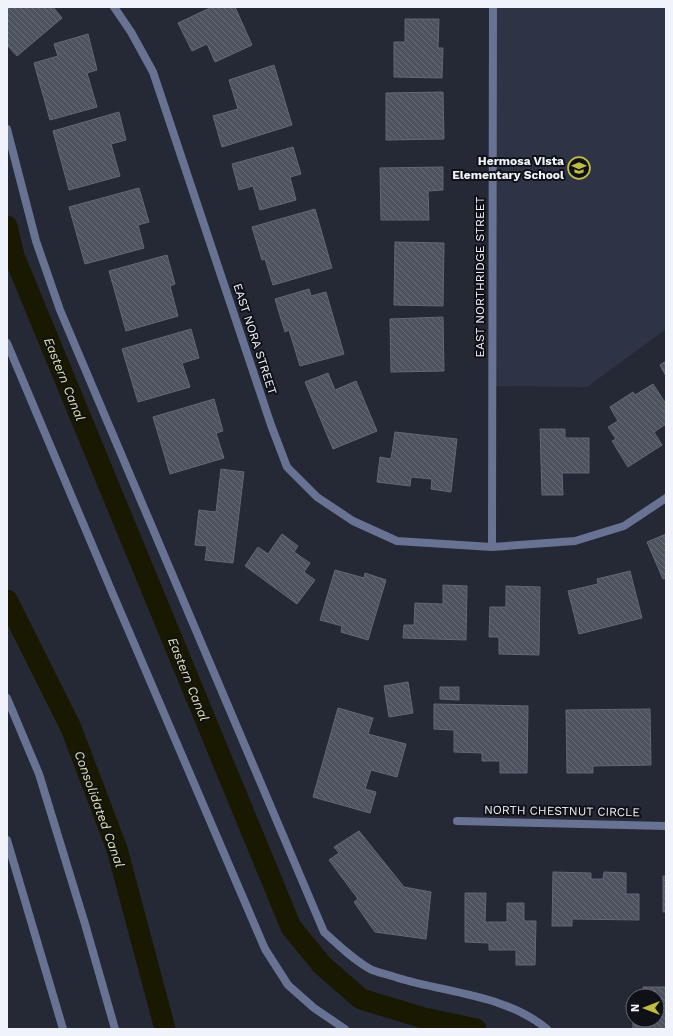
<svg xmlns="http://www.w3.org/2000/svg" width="673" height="1036" font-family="'Work Sans',sans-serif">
  <defs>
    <pattern id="building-back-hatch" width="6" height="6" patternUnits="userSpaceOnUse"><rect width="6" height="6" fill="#4d525f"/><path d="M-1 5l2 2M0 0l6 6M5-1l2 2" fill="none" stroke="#676b77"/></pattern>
  </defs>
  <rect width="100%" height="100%" fill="#252835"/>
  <path fill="#2e3446" d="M 493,7 L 666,7 L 666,329 L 587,387 L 492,386 Z"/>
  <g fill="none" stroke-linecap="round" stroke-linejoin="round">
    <path stroke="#191800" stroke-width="21" d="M 7,226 L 14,256 L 291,927 L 322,965 L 361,999 L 424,1018 L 476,1029
      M 7,600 L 71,728 L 117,849 L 165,1029"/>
  </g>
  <path fill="url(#building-back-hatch)" stroke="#636776" d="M 7,7 L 53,7 L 62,18 L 17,56 L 7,45 Z
    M 212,7 L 235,7 L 252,45 L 215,62 L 207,44 L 192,51 L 178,23 Z
    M 405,19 L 439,19 L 438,48 L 443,48 L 442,78 L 394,77 L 394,42 L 405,42 Z
    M 88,34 L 97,70 L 87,73 L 97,107 L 50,120 L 34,63 L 58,56 L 54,44 Z
    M 274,65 L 292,125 L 222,147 L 213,116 L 238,109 L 229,80 Z
    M 443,92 L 444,139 L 386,140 L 386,93 Z
    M 119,112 L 126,140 L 111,144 L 120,176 L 69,190 L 53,131 Z
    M 293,147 L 301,174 L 290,177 L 296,200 L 260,210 L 253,186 L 239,190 L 232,164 Z
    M 443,167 L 443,190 L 428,191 L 429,220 L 381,220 L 380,168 Z
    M 139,188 L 149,222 L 138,225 L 144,248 L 85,264 L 69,207 Z
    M 315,209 L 332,268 L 273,285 L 265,259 L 262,260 L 252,227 Z
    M 395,242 L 444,243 L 443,306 L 394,305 Z
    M 167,255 L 175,284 L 170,286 L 178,316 L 126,331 L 109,271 Z
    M 309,289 L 311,296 L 326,292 L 344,354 L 300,366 L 289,330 L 285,332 L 275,299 Z
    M 443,317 L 444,371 L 391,372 L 390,319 Z
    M 191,329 L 199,358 L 182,363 L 190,387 L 138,402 L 122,349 Z
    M 666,361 L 666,376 L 660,365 Z
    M 328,373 L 335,390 L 356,381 L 377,431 L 333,449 L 305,382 Z
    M 653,384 L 666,404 L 666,424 L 654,432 L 662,445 L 628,467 L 612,441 L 616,439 L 608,427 L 618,421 L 610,407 L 633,392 L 635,395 Z
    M 214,399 L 223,431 L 216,433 L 224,458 L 170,474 L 153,417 Z
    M 540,429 L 565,429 L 565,438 L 589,438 L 589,473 L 562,473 L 563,495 L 542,495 Z
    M 395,432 L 457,439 L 451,492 L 431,489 L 432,479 L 411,477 L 410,486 L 377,482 L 380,457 L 391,459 Z
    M 221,469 L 244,472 L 233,563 L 205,560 L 207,546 L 195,545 L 199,510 L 216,512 Z
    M 282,534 L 298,546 L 294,552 L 310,563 L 304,572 L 315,580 L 297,604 L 245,566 L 258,547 L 268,554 Z
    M 666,534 L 666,578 L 663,579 L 647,542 Z
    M 335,570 L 364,578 L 365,573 L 386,580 L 368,640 L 341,632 L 342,626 L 320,620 Z
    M 630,571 L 642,618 L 579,634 L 568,591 L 598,584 L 597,579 Z
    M 443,585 L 467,586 L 466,640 L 403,638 L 404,625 L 414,625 L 415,603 L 443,604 Z
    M 506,586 L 540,587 L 539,655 L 499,654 L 499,637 L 489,637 L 490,607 L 506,607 Z
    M 408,682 L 413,713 L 389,717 L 384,686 Z
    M 440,687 L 459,687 L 459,700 L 440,699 Z
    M 434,704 L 528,706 L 527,773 L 500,773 L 500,761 L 482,761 L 482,753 L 454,752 L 454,730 L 434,729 Z
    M 338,708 L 373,718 L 368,734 L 406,744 L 397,777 L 371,770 L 365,789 L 376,792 L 370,813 L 313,797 Z
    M 650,709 L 651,765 L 593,766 L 593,773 L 567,773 L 566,710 Z
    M 359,831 L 404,887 L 431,892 L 426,939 L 375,932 L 354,902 L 358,899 L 329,860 L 339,853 L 334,847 Z
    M 553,872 L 591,873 L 591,879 L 603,879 L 604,872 L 626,873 L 626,894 L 639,894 L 639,920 L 572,919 L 572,926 L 552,926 Z
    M 663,876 L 666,876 L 666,912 L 663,912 Z
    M 465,893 L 486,893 L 485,922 L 507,922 L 507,903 L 524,903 L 524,921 L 536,921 L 535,965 L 516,965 L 516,950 L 489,950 L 489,943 L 465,942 Z
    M 643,987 L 666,987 L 666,1029 L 633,1029 L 633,1020 L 657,1020 L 657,996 L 643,996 Z"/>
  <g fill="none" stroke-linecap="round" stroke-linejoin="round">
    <path stroke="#687292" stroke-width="8" d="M 7,129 L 36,241 L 60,310 L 324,932 C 338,945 355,961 372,970 C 380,973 390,975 398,978 C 448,993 506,995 547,1029
      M 7,343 L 112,592 L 265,949 L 288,985 L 314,1008 L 345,1029
      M 7,698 L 39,774 L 85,924 L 115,1029
      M 7,840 L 63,1029"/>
    <path stroke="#687292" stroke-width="8" d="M 114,7 L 131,32 L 153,72 L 271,425 L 287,467 L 317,497 L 353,521 L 397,541 L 492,547 L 575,541 L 624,526 L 666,498
      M 492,547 L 493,7
      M 457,821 L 666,826"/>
  </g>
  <defs>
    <g id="school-ring" transform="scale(1.15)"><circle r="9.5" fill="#101117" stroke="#bebf42" stroke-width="1.5"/><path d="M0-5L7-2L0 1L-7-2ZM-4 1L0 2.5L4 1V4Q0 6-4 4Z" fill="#bebf42"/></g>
  </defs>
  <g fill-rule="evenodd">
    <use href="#school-ring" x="579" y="168"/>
  </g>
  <g text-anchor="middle" stroke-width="4" stroke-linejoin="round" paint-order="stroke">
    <g font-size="12" font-weight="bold" fill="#f0f3fb" stroke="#101117" text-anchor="end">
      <text x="564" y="165">Hermosa Vista<tspan x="564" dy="14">Elementary School</tspan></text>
    </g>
    <g font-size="12" fill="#f0f3fb" stroke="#101117">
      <text transform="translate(480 277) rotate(-90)" y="4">EAST NORTHRIDGE STREET</text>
      <text transform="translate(255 339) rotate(72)" y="4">EAST NORA STREET</text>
      <text transform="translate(562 811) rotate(1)" y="4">NORTH CHESTNUT CIRCLE</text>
    </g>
    <g font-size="13" font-style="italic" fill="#e1e3a1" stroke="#101117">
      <text transform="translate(65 379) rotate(68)" y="5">Eastern Canal</text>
      <text transform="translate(189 679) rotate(68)" y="5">Eastern Canal</text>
      <text transform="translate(100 809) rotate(70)" y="5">Consolidated Canal</text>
    </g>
  </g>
  <rect width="673" height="1036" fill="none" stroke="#f0f3fb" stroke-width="16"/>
  <g transform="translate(645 1008) rotate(270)"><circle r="19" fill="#101117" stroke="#6a6b72"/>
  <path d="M0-3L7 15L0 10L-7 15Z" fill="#bebf42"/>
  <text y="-6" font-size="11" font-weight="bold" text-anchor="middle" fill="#f0f3fb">N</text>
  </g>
</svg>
